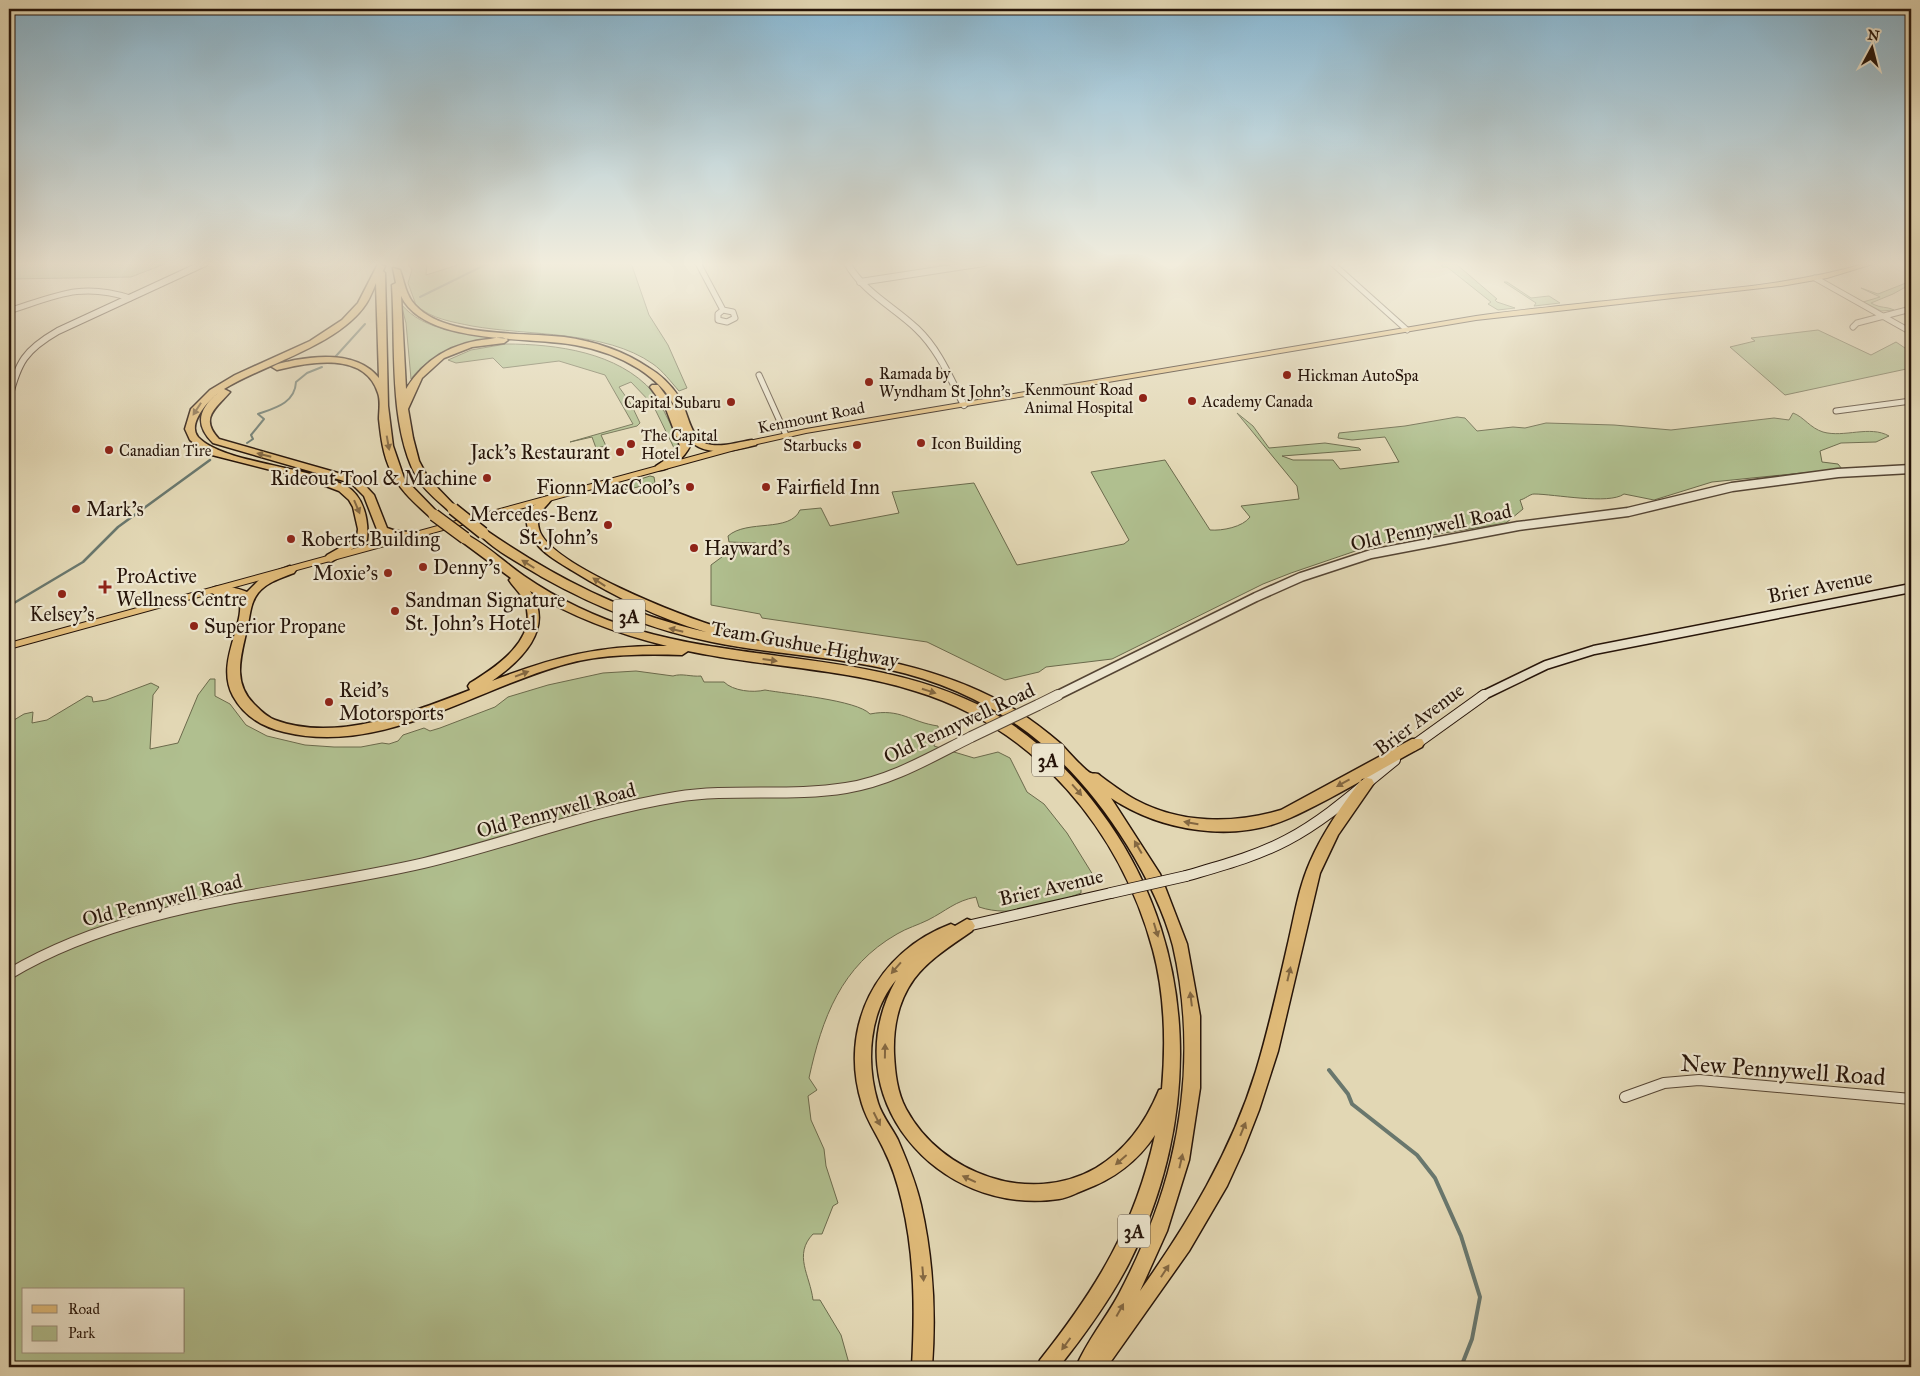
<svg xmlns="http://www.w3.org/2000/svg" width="1920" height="1376" font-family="'IM FELL Great Primer',serif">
  <rect width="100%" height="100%" fill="#e2d7b4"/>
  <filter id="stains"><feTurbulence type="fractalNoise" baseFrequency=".004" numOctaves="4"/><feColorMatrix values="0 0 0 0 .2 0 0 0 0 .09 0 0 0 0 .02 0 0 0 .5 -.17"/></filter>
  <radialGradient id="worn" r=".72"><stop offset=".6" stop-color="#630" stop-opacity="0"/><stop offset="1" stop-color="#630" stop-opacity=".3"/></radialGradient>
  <path fill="#b0bf8f" stroke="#6b6a4c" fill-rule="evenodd" d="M 9,263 L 167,263 L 131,277 L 9,279 Z
    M 407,263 L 427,263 L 426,275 L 464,263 L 631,263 L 649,315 L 668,345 L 687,388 L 679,391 C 671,382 663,371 653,364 C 605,330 528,336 472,326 C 453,322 431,319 416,305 L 408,283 L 412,270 Z
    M 1442,263 L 1455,263 L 1497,299 L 1495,300 L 1497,302 L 1515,308 L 1498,310 L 1488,304 L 1491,302 L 1447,267 L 1442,267 Z
    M 1911,281 L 1911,284 L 1893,294 L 1871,303 C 1882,309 1886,306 1894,310 L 1881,311 L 1863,302 L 1880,297 L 1861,288 L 1878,294 Z
    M 1504,282 L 1507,282 L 1531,298 L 1549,296 L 1560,303 L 1534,306 L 1536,303 Z
    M 401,304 C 424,332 466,333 499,337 C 468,343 430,352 411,379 L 406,323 Z
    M 1818,330 L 1871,355 L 1896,342 L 1911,352 L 1911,368 L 1785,395 L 1730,347 L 1755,341 L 1751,338 Z
    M 506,344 C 556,344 618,352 653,392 C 660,400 663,410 668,419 C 672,428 681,441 676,452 L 653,405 L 631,382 L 619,387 L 631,404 L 640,423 L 637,426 L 601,435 L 606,446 L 596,448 L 592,437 L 570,442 L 633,424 L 605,375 L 559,361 L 503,368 L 493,358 L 456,363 L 448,360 L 471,350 Z
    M 1237,413 L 1253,426 L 1269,448 L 1325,443 L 1359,448 L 1361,450 L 1282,456 L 1293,460 L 1333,460 L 1340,469 L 1399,462 L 1385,437 L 1352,440 L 1338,438 L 1339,433 L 1405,426 L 1457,417 L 1465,418 L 1477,431 L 1513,427 L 1525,428 L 1546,423 L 1614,425 L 1671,430 L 1774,418 L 1789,420 L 1793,413 C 1804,417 1810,428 1823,432 C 1844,438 1870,425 1889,436 L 1876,442 L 1841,443 L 1820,451 L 1822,462 L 1838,464 L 1842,469 L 1712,482 L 1654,500 L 1624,494 C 1609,505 1554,494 1534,494 C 1530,494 1525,499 1520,500 L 1523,509 L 1506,523 L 1376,544 L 1291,573 L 1263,584 L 1112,659 L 1046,667 L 1039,672 L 1005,680 L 927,642 L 762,618 L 760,614 L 711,605 L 711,565 L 730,551 L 762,546 L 756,543 L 729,542 L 728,536 C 747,519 790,533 800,510 L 821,508 L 830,526 L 899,513 L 892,492 L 974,483 L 1017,565 L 1124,544 L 1129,540 L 1091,472 L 1165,460 L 1210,530 C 1222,531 1243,527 1250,517 L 1241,506 L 1299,499 L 1297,486 Z
    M 650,476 L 654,477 L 655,483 L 625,490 L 628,483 Z
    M 636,671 L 673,676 C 682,673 691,677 701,676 L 704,682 L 724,682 C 733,691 753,693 765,690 C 787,694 857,700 870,714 C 901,708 910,722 938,726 L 939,734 L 934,746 L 974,758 L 998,752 L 1010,758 L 1027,792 L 1044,804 L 1067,833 L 1093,875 L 1081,884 L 1081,893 C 1049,905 1012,918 979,907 L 976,897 C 955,901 946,911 928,920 C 918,925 907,928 897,934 C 841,966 822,1018 809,1078 L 817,1090 L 808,1096 L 811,1120 L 824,1149 L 826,1166 L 838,1203 L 833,1206 L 822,1234 L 813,1234 C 793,1255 810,1275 813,1300 L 820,1300 L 841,1335 L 850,1367 L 9,1367 L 9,723 L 24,714 L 33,712 L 32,723 L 47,720 L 87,696 L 92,697 L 93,702 L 106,700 L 151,683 L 159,687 L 153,695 L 150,749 L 178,743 L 198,695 L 210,679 L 215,679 L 215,696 L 230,704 L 246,725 L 267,736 L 305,745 L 334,747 L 361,747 L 382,743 L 389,744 L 398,741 L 403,735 L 424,728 L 430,731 L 440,728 L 495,707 L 508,697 L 548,685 L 603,673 ZM 24,1290 L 184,1290 L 184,1352 L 24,1352 Z"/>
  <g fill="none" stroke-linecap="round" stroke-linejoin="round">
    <path stroke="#69776d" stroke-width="2" d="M 420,297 L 489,263
      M 336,356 L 365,324
      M 247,443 L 253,439 L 251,435 L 264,419 L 258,414 C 275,408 295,403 296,382 L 307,373 L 322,367"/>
    <path stroke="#69776d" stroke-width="2.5" d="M 9,606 L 83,562 L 118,527 L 210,460"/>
    <path stroke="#69776d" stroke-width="4" d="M 1329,1070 L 1348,1094 L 1352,1104 L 1417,1155 L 1435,1178 L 1461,1236 L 1480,1297 L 1472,1339 L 1461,1367"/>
    <g stroke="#554534" stroke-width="7">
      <path id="minor-far1" d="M 698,263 L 723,310
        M 1332,263 L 1407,330
        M 1815,278 L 1911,332
        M 723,310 L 733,312 L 735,318 L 727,322 L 718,320 L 718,314 Z
        M 9,311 C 56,296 80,282 130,298
        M 1853,327 L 1857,323 L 1911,309
        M 759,375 L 786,435
        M 1836,411 L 1911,401"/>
    </g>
    <g stroke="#554534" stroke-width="12">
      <path id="minor" d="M 1625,1097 L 1664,1083 L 1699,1080 L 1911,1099"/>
    </g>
    <g stroke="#554534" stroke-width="8">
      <path id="tertiary-far2" d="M 847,263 C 864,293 893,306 917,329 C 939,350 950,378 964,405
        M 860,282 L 984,263"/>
    </g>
    <g stroke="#554534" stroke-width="11">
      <path id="tertiary-far1" d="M 1056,696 L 1256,597 L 1301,577 L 1371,554 L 1518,526 L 1628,512 L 1732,487 L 1838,473 L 1911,469"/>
    </g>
    <g stroke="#554534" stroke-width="12">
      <path id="tertiary" d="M 1038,705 L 1058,695
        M 9,974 C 133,900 286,895 424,863 C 508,843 590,811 676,797 C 732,788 790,797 846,788 C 891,781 931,757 971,737"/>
    </g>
    <g stroke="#261409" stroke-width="8">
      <path id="secondary-far2" d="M 9,398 C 18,362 25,350 58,331 L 205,263"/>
    </g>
    <g stroke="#261409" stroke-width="11">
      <path id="secondary-far1" d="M 1482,696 L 1546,665 L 1594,650 L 1911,588"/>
    </g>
    <g stroke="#261409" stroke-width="12">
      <path id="secondary" d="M 1413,746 L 1484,695
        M 1186,876 C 1220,866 1255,857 1287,840 C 1327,819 1360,788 1395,760
        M 967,926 L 1111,893"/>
    </g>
    <g stroke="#261409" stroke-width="2">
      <path id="primary" d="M 1867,263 L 1876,263 L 1827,278 L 1781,286 L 1476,320 L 806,433 L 753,445 L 9,649 L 9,643 L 749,441 L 806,429 L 1476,316 C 1541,307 1607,301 1672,294 C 1738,288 1803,282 1867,263 Z"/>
    </g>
    <g stroke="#261409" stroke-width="3">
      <path id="motorway" d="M 378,264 L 385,266 L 383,271 L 385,273 L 388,406 L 393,446 L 404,478 L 438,513 L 439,515 L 438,517 L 430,517 C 416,504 399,490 391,471 C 383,455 381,437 379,419 C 379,411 381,401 378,393 C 365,351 309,362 277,370 L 272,367 C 278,363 287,362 295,360 C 323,355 359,353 379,378 L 376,283 C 373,290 370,298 366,304 C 339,345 265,364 224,389 L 230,392 C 216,408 199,418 219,439 L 359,479 L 374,495 L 387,528 L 396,531 L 421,533 L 422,535 L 421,537 L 395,539 L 378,532 L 364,496 L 351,483 L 213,443 C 194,424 199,409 218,393 C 208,401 187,424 198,437 C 222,463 310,467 346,486 C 364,496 369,521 367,540 L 331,562 L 327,561 L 325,558 L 327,555 L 357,538 L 358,529 L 353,507 L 349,500 L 339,491 L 310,480 L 208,454 L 190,440 L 185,429 L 191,409 L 210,390 L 235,375 L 310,341 L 342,320 L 358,303 Z
        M 393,268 L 400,270 C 404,281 406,296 415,305 C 445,338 522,332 564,337 C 594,341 624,351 649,368 C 661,375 671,385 679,397 C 688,410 689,438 707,444 C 721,448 738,442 752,440 L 757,443 L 756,445 C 732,451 700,459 685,434 L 690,446 C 685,457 669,472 656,470 L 656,466 L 677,452 L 680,446 L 666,409 L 650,387 L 652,385 L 658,385 L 675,408 C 668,391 654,379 639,369 C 620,357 598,349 575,345 C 529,336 425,346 401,296 L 406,389 C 425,358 454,342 490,339 C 496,338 503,336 508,340 L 504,343 L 472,347 L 444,358 L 422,378 L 408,409 L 413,438 L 419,461 L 428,478 L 458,509 L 457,511 L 449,511 C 438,501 425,491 417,478 C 388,425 396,345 392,285 L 396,283 Z
        M 546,497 L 551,500 C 543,511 535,513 539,529 C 547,564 686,618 721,628 L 723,631 L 719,635 C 812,650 906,654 992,697 C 1017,709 1040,726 1061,744 C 1066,749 1086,772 1091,773 C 1093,774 1095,773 1098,774 C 1110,783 1123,793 1136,800 C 1181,824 1233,824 1281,810 L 1412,739 L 1422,739 L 1424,743 L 1422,747 C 1379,770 1334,798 1290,818 C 1234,843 1162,832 1111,798 L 1160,874 L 1187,944 L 1200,1016 L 1200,1088 L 1189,1160 L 1167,1231 L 1140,1291 C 1188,1223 1231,1152 1256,1071 C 1269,1028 1279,983 1289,939 C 1295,913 1299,887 1310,862 C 1323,832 1342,805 1362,779 L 1367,778 L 1372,779 L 1374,783 L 1338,835 L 1320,873 L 1278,1051 L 1259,1110 L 1243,1151 L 1227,1186 L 1189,1251 L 1107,1367 L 1076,1367 C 1087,1341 1106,1318 1119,1294 C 1141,1252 1160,1206 1171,1160 C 1188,1090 1189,1016 1173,946 C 1164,911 1146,876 1127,845 C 1069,752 995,693 887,669 C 829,656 770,654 712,642 C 652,630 596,607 542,577 C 521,564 495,551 478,533 L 483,529 L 487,531 C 554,577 625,614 706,632 C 658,618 615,597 573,571 C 560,563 545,555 536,543 C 527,533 524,520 530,508 Z
        M 465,534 C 486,544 505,563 524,576 C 559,600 597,618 637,630 C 753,664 882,652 990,711 C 1038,738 1078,778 1109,823 C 1200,954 1200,1123 1129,1263 C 1110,1300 1085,1334 1059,1367 L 1037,1367 L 1040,1360 C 1097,1288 1135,1226 1155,1135 C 1137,1162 1114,1179 1084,1190 C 1076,1193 1068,1198 1059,1199 C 937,1217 832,1095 896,980 C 868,1013 866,1064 878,1103 C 882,1116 892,1128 898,1140 C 907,1161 916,1183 921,1205 C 933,1258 936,1312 932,1367 L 912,1367 C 915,1311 915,1257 902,1202 C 898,1185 893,1168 885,1152 C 878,1136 867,1121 862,1104 C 838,1028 876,952 951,924 L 955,926 L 967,919 L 972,921 L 975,926 L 972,931 C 952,945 929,959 914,979 C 898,1001 893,1028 894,1054 C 895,1073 897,1092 906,1109 C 941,1174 1030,1206 1096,1168 C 1126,1150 1146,1122 1159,1090 L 1162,1089 C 1166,1043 1165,995 1153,950 C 1121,831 1035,727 915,691 C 842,668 763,667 688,651 L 682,655 C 643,654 603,654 566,664 C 474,689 382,756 284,732 C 262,727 244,716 233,696 C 214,661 249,620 238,597 L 215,595 L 209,591 C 217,582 237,588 247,592 L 262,577 L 290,566 L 296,570 L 294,573 C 281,578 267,582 258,593 C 250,603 250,617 247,629 C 241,656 232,682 254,704 C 260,710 267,717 275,720 C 336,743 413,712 470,690 L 468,686 L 470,683 C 496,667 539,639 525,603 C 522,594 514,588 509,580 L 511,578 L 461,541 L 460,538 ZM 530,591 C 572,617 618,634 667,646 C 600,645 553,657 492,681 C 522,660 555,628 530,591 Z"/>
    </g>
    <use href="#minor-far1" stroke="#ece5ce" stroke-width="5"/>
    <use href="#minor" stroke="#ece5ce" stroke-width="10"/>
    <use href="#tertiary-far2" stroke="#ece5ce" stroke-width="6"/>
    <use href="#tertiary-far1" stroke="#ece5ce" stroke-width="8"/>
    <use href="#tertiary" stroke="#ece5ce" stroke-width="10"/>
    <use href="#secondary-far2" stroke="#ece5ce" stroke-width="6"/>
    <use href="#secondary-far1" stroke="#ece5ce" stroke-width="8"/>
    <use href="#secondary" stroke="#ece5ce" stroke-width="10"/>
    <use href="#primary" fill="#e1bc7a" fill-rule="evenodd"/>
    <use href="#motorway" fill="#e1bc7a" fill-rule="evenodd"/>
    <g stroke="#554534" stroke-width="12" stroke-linecap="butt">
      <path id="tertiary-bridge" d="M 971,737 L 1038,705"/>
    </g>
    <g stroke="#261409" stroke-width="12" stroke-linecap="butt">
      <path id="secondary-bridge" d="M 1111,893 L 1186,876"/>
    </g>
    <g stroke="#261409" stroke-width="14" stroke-linecap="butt">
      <path id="motorway-bridge" d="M 453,509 L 483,533
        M 434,515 L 465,538"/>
    </g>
    <use href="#tertiary-bridge" stroke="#ece5ce" stroke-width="10"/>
    <use href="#secondary-bridge" stroke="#ece5ce" stroke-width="10"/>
    <use href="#motorway-bridge" stroke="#e1bc7a" stroke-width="11"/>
  </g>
  <defs><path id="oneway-solid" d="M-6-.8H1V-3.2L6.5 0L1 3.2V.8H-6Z" transform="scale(1.25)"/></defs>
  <g fill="#846842">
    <use href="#oneway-solid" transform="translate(197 409) rotate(123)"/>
    <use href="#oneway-solid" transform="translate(388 443) rotate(80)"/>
    <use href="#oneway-solid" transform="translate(264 455) rotate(-166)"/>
    <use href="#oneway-solid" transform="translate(357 507) rotate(67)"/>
    <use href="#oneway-solid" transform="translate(528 564) rotate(-148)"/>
    <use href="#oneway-solid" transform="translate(599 582) rotate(-147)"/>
    <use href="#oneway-solid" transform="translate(676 630) rotate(-166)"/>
    <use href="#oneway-solid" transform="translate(770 660) rotate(8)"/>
    <use href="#oneway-solid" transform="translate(522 674) rotate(-21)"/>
    <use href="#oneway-solid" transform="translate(929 691) rotate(18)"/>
    <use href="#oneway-solid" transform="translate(1343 783) rotate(151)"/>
    <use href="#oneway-solid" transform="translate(1077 790) rotate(49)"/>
    <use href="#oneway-solid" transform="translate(1191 823) rotate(-170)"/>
    <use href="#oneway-solid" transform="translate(1138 847) rotate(-120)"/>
    <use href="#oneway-solid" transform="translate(1156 930) rotate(73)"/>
    <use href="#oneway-solid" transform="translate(896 968) rotate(131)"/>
    <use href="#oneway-solid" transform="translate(1289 974) rotate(-77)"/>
    <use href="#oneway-solid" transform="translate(1191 999) rotate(-97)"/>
    <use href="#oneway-solid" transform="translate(885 1051) rotate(-89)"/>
    <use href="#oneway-solid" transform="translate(877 1119) rotate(63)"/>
    <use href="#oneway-solid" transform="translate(1243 1129) rotate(-68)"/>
    <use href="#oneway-solid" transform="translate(1121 1160) rotate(139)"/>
    <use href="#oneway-solid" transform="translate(1181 1161) rotate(-77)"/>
    <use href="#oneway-solid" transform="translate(969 1179) rotate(-155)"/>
    <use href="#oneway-solid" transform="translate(1165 1271) rotate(-57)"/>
    <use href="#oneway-solid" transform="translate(923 1274) rotate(85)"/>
    <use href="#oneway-solid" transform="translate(1120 1310) rotate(-61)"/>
    <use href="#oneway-solid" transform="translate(1066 1344) rotate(126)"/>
  </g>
  <linearGradient id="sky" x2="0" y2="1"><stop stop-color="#87b6d1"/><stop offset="0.58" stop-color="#f2eddd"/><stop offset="1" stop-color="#f2eddd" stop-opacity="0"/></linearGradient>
  <rect width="1920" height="455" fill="url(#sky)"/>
  <g fill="#8f2418" stroke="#ece5ce" stroke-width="2">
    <circle cx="1287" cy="375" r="5"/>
    <circle cx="869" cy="382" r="5"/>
    <circle cx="1143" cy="398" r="5"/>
    <circle cx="1192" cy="401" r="5"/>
    <circle cx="731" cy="402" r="5"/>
    <circle cx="921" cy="443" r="5"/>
    <circle cx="631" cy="444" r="5"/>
    <circle cx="857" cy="445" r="5"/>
    <circle cx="109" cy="450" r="5"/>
    <circle cx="620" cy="452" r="5"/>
    <circle cx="487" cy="478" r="5"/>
    <circle cx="690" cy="487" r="5"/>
    <circle cx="766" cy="487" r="5"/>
    <circle cx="76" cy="509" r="5"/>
    <circle cx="608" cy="525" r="5"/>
    <circle cx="291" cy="539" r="5"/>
    <circle cx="694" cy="548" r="5"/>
    <circle cx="423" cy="567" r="5"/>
    <circle cx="388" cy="573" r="5"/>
    <path d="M102.5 579.5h5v5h5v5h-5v5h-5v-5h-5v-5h5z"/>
    <circle cx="62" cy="594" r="5"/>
    <circle cx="395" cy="611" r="5"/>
    <circle cx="194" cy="626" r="5"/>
    <circle cx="329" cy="702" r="5"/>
  </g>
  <g text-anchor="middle" stroke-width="4.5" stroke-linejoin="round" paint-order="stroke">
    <g font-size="16" fill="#261409" stroke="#ece5ce" text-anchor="start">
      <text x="879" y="379">Ramada by<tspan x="879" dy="18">Wyndham St John's</tspan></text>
      <text x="1297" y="381">Hickman AutoSpa</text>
      <text x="1133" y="395" text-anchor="end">Kenmount Road<tspan x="1133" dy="18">Animal Hospital</tspan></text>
      <text x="1202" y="407">Academy Canada</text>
      <text x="721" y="408" text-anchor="end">Capital Subaru</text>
      <text x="641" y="441">The Capital<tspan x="641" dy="18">Hotel</tspan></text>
      <text x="931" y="449">Icon Building</text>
      <text x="847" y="451" text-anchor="end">Starbucks</text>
      <text x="119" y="456">Canadian Tire</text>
    </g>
    <g font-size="16" fill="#261409" stroke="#ece5ce">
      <text transform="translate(811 417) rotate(-11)" y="6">Kenmount Road</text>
    </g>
    <g fill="#ece5ce" stroke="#615344" stroke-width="1">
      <rect x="613" y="599.5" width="32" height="33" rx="4"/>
      <rect x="1032" y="743.5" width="32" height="33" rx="4"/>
      <rect x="1118" y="1214.5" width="32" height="33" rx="4"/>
    </g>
    <g font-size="19" font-weight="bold" fill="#261409">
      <text x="629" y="623">3A</text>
      <text x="1048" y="767">3A</text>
      <text x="1134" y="1238">3A</text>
    </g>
    <g font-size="20" fill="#261409" stroke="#ece5ce" text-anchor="start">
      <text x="610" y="459" text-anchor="end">Jack's Restaurant</text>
      <text x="477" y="485" text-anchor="end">Rideout Tool &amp; Machine</text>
      <text x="680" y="494" text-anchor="end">Fionn MacCool's</text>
      <text x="776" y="494">Fairfield Inn</text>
      <text x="86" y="516">Mark's</text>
      <text x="598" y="521" text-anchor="end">Mercedes-Benz<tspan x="598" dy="23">St. John's</tspan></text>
      <text x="301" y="546">Roberts Building</text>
      <text x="704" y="555">Hayward's</text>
      <text x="433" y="574">Denny's</text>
      <text x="378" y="580" text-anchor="end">Moxie's</text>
      <text x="116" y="583">ProActive<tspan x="116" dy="23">Wellness Centre</tspan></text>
      <text x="405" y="607">Sandman Signature<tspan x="405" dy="23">St. John's Hotel</tspan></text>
      <text x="62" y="621" text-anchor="middle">Kelsey's</text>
      <text x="204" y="633">Superior Propane</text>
      <text x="339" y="697">Reid's<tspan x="339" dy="23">Motorsports</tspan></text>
    </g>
    <g font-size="20" fill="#261409" stroke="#ece5ce">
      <text transform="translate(1431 527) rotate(-12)" y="7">Old Pennywell Road</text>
      <text transform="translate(1820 586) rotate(-11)" y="7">Brier Avenue</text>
      <text transform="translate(805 644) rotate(10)" y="7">Team Gushue Highway</text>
      <text transform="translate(1419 719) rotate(-37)" y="7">Brier Avenue</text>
      <text transform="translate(959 723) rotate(-25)" y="7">Old Pennywell Road</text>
      <text transform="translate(556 810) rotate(-15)" y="7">Old Pennywell Road</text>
      <text transform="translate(1051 887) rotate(-13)" y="7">Brier Avenue</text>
      <text transform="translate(162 900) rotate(-14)" y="7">Old Pennywell Road</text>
    </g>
    <g font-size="24" fill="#261409" stroke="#ece5ce">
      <text transform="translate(1783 1070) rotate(4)" y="8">New Pennywell Road</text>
    </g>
  </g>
  <rect width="1920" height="1376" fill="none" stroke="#e2d7b4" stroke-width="30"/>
  <rect x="10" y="10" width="1900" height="1356" fill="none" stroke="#261409" stroke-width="2.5"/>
  <rect x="15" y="15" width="1890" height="1346" fill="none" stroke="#261409"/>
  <rect x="22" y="1288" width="162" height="65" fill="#ece5ce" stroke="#9d917f"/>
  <rect x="32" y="1305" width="25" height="8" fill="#e1bc7a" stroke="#9d917f"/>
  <text x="68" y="1314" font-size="15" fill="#261409">Road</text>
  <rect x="32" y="1326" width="25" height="15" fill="#b0bf8f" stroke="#9d917f"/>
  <text x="68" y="1338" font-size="15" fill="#261409">Park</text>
  <g transform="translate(1872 48) rotate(7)" stroke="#ece5ce" stroke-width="4" paint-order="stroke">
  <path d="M0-4L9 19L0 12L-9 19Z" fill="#261409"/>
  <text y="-8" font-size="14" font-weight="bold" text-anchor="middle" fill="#261409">N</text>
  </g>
  <rect width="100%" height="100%" filter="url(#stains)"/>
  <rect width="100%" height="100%" fill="url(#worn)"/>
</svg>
